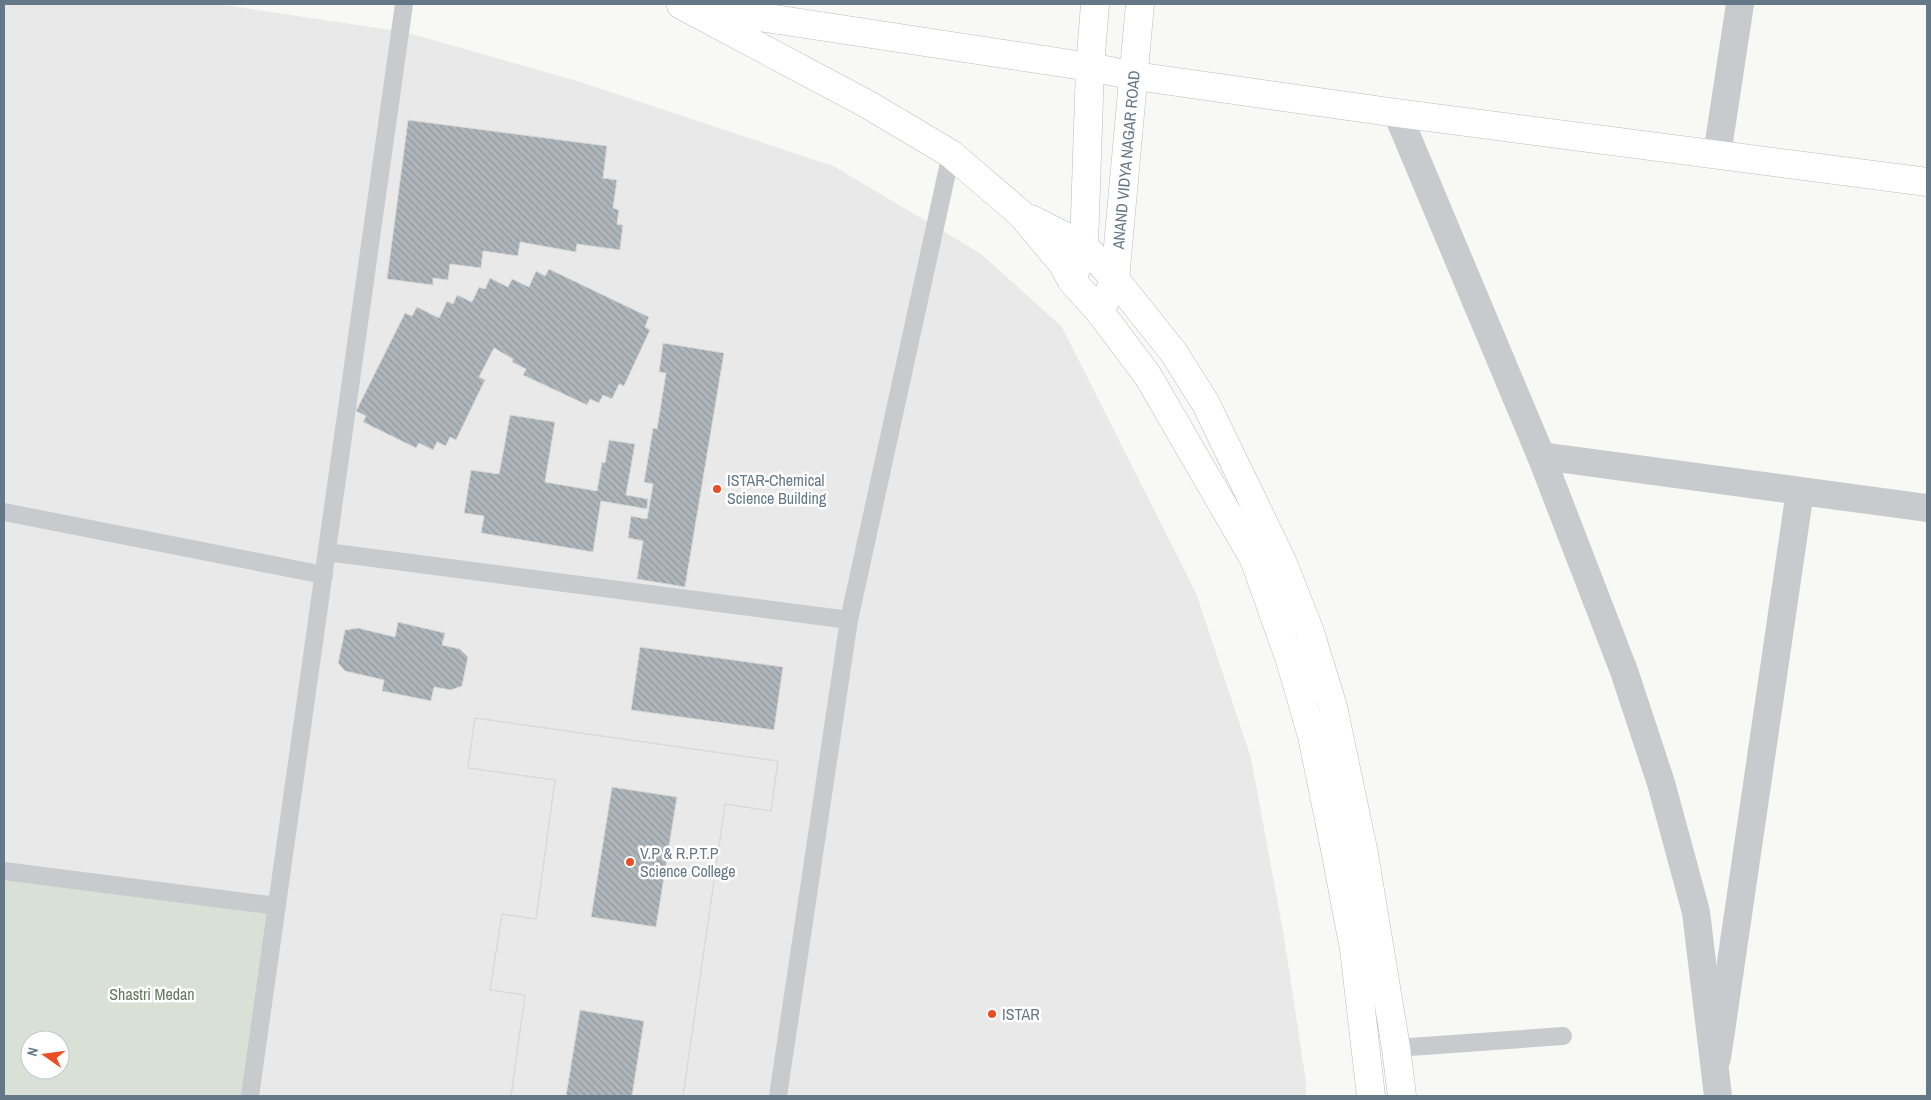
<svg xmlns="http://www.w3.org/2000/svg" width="1931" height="1100" font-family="'Archivo Narrow',sans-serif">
  <defs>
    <pattern id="building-back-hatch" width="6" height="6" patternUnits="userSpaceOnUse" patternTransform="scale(1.25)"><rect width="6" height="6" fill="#aeb6bc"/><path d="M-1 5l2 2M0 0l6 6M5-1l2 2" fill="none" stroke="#91999e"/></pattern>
  </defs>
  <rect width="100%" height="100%" fill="#f8f8f4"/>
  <path fill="#e8e9e8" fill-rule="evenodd" d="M 4,4 L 218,4 L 404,32 L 577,81 L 833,166 L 980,253 L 1062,327 L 1196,593 L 1251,758 L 1284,937 L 1306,1082 L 1306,1096 L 4,1096 ZM 30,1040 L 60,1040 L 60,1070 L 30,1070 Z"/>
  <path fill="#d9e0d5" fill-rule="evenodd" d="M 4,871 L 277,906 L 250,1096 L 4,1096 ZM 30,1040 L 60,1040 L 60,1070 L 30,1070 Z"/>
  <path fill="url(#building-back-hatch)" stroke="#d9d9d7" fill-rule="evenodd" d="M 408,120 L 607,146 L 603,178 L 617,180 L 613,208 L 619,210 L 617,224 L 623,225 L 620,250 L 577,244 L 576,252 L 520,242 L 518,256 L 483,251 L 481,268 L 450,264 L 448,280 L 433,278 L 433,285 L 387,279 Z
    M 549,269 L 649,317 L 645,327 L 650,330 L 624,386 L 619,384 L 612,399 L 603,395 L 599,403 L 590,399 L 587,405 L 523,375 L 526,369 L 512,362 L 513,359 L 494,348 L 479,377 L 485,380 L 456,440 L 450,437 L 446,446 L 437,442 L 433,450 L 419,443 L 416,448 L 363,422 L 366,416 L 356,411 L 405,313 L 412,316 L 417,307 L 439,318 L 447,301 L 453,304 L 457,295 L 472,302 L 479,287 L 485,289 L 490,278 L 508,287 L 512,279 L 529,287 L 536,271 L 545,276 Z
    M 663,343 L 724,353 L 685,587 L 637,579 L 643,541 L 628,538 L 631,516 L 647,519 L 653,484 L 644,482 L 653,428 L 657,429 L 666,373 L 659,372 Z
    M 510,415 L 555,422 L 545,482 L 597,491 L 602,462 L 605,463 L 609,440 L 635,444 L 626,495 L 648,499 L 647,509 L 601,501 L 593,552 L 481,533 L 484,516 L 464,513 L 471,470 L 499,474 Z
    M 398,622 L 445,633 L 442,645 L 460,649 L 468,657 L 462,686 L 451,690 L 434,687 L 431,701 L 382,691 L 384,680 L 345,671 L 338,663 L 345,630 L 358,628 L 395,637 Z
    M 640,647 L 783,667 L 774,730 L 631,710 Z
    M 475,718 L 778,761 L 771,811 L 725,804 L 683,1096 L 632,1096 L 644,1021 L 580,1010 L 566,1096 L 511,1096 L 525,995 L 490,990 L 502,914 L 536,919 L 555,780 L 468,768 ZM 612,787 L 677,797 L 656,927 L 591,917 Z
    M 475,718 L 778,761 L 771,811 L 725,804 L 683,1096 L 511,1096 L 525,995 L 490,990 L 502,914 L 536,919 L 555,780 L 468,768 Z"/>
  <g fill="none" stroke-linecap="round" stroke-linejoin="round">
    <g stroke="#b7bdc1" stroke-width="29">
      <g id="secondary">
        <path d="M 1072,281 L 1084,246 L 1090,67 L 1095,4"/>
        <path id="s1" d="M 1100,312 L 1115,279 L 1140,4"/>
      </g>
    </g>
    <g stroke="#babec2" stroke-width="29">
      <path id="primary" d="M 681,5 L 867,104 L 951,154 L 1021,214 L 1062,263 L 1072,281 L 1100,312 L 1148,376 L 1254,559 L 1290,660 L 1312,736 L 1334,844 L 1354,949 L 1371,1096
        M 701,8 L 1090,67 L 1135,76 L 1397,113 L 1927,182
        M 1031,219 L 1084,246 L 1115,279 L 1174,353 L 1206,404 L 1282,561 L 1310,632 L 1333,707 L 1364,854 L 1396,1048 L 1402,1096"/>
    </g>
    <path stroke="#c7cbce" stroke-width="18" d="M 4,512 L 324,575
      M 327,552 L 849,620 L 778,1096
      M 849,620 L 951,154
      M 4,871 L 277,906
      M 1396,1048 L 1563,1036
      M 250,1096 L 404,4"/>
    <path stroke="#c7cbce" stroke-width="28" d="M 1717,155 L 1740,4
      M 1541,456 L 1927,508
      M 1717,1058 L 1800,491"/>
    <path stroke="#c7cbce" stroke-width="28" d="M 1397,113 L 1541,456 L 1624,671 L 1661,783 L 1696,912 L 1718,1096"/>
    <use href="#secondary" stroke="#fff" stroke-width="28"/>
    <use href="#primary" stroke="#fff" stroke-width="28"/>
  </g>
  <g fill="#ea4e22" stroke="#fff" stroke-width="2">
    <circle cx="717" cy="489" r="5"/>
    <circle cx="630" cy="862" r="5"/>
    <circle cx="992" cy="1014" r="5"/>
  </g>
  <g text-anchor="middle" stroke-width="5" stroke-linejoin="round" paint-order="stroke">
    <g font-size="16" fill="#657887" stroke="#fff">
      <text dy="6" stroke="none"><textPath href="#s1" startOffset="156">ANAND VIDYA NAGAR ROAD</textPath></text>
    </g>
    <g font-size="16" fill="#657887" stroke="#fff" text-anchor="start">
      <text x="727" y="486">ISTAR-Chemical<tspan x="727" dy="18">Science Building</tspan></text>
      <text x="640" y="859">V.P &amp; R.P.T.P<tspan x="640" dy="18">Science College</tspan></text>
      <text x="1002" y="1020">ISTAR</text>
    </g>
    <g font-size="16" fill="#667960" stroke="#fff">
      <text x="152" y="1000">Shastri Medan</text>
    </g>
  </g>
  <rect width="1931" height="1100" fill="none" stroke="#657887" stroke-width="10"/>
  <g transform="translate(45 1055) rotate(284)"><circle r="24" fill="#ffffff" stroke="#c1c9cf"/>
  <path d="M0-4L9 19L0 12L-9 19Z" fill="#ea4e22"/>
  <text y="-8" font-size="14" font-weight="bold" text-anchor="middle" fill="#657887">N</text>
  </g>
</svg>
